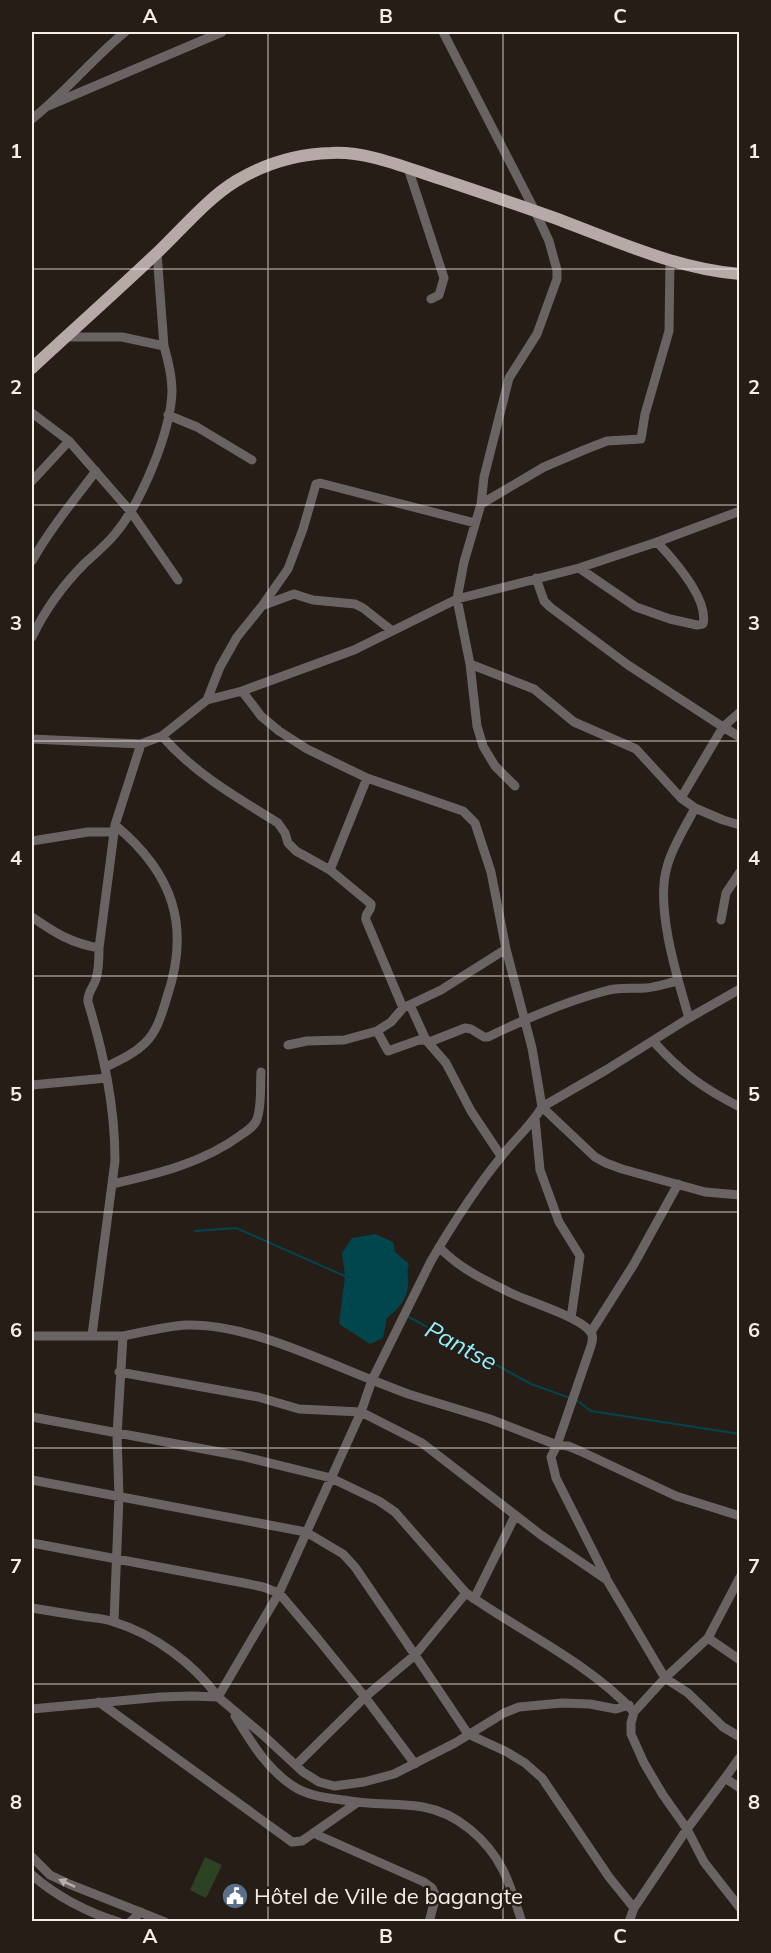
<svg xmlns="http://www.w3.org/2000/svg" width="771" height="1953" font-family="Mulish,sans-serif">
  <rect width="100%" height="100%" fill="#261d16"/>
  <path fill="#2d4222" d="M 205,1857 L 222,1865 L 206,1898 L 190,1890 Z"/>
  <path fill="#01454d" d="M 375,1234 L 393,1242 L 395,1252 L 409,1264 C 406,1272 409,1277 408,1285 C 408,1298 397,1311 387,1318 L 383,1338 L 370,1344 L 339,1324 L 345,1276 L 342,1253 L 352,1238 Z"/>
  <g fill="none" stroke-linecap="round" stroke-linejoin="round">
    <path stroke="#01454d" stroke-width="2" d="M 195,1231 L 236,1228 L 347,1277
      M 407,1316 L 531,1384 L 570,1398
      M 576,1400 L 591,1411 L 740,1434"/>
    <path stroke="#6a6363" stroke-width="9" d="M 48,106 L 222,32
      M 32,119 C 65,93 92,59 125,32
      M 408,168 L 444,278 L 439,295 L 431,299
      M 157,253 L 164,346
      M 32,413 L 69,441 L 32,481
      M 168,415 L 197,427 L 252,460
      M 69,441 L 131,512 L 178,580
      M 481,504 L 544,467 L 584,450 L 607,441 L 641,439 L 645,414 L 669,331 L 670,260
      M 32,561 C 50,529 74,500 96,471
      M 579,568 L 636,607 L 670,619 L 697,625 L 703,624 C 709,599 673,559 657,542
      M 536,578 L 544,601 L 550,607 L 628,665 L 723,727 L 740,712
      M 264,605 L 294,594 L 313,600 L 355,604 L 363,608 L 391,630
      M 32,637 C 45,610 63,585 85,563 C 95,554 106,545 115,534 C 141,503 171,432 172,391 C 172,376 168,360 164,346 L 122,337 L 65,337
      M 470,664 L 534,689 L 574,722 L 636,749 L 681,798 L 695,808 L 723,820 L 740,825
      M 242,691 L 261,716 L 279,731 L 307,749 L 367,778 L 463,811 L 475,823 L 491,872 L 506,949 L 532,1048 L 542,1107 L 606,1070 L 689,1018 L 740,989
      M 207,700 L 220,667 L 237,637 L 262,606 L 288,569 L 303,529 L 316,484 L 320,483 L 475,523
      M 162,736 C 194,773 236,797 278,823 L 285,833 L 288,843 L 296,851 L 330,870 L 371,904 C 372,911 364,913 366,920 L 403,1008
      M 32,739 L 141,744 L 162,736 L 207,700 L 242,691 L 354,650 L 457,599 L 464,562 L 481,504 L 484,477 L 509,378 L 537,334 L 557,279 L 557,270 L 549,241 L 535,211 L 443,32
      M 515,786 L 495,766 L 483,746 L 477,726 L 470,664 L 457,599 L 579,568 L 657,542 L 740,511
      M 681,798 L 723,727 L 740,737
      M 32,841 L 88,832 L 114,832
      M 330,870 L 367,778
      M 32,917 C 55,933 71,943 99,948 C 99,958 99,969 96,979 C 94,987 87,992 88,1002 C 104,1055 115,1106 115,1161 L 92,1335
      M 721,920 L 726,893 L 740,872
      M 99,948 L 115,825 L 141,744
      M 410,1005 L 426,1040 L 446,1063 L 471,1111 L 501,1156
      M 689,1018 C 677,977 655,907 667,867 C 672,847 686,826 695,808
      M 377,1031 L 388,1051 L 419,1040 L 432,1041 L 465,1028 L 471,1029 L 484,1037 L 488,1037 C 527,1018 566,1001 609,990 C 622,987 633,989 646,988 C 657,987 668,983 678,981
      M 653,1041 C 681,1072 702,1088 740,1107
      M 288,1045 L 307,1041 L 344,1040 L 377,1031 L 391,1022 L 403,1008 L 441,990 L 506,949
      M 106,1067 C 120,1060 134,1054 145,1043 C 158,1030 162,1013 167,997 C 191,926 173,873 115,825
      M 32,1085 L 107,1078
      M 535,1118 L 540,1170 L 559,1222 L 580,1256 L 571,1318
      M 112,1184 C 157,1174 203,1163 241,1135 C 247,1131 255,1126 257,1119 C 262,1105 260,1087 261,1072
      M 439,1247 C 460,1269 486,1281 513,1294 C 530,1302 583,1318 591,1333 C 594,1337 592,1341 591,1346 L 557,1445 L 490,1419 L 408,1394 L 372,1380 L 431,1261 C 452,1225 475,1189 501,1157 C 514,1140 531,1126 542,1107 L 595,1157 L 606,1163 L 622,1169 L 705,1192 L 740,1195
      M 591,1332 L 634,1264 L 678,1184
      M 32,1336 L 123,1336 L 117,1435 L 119,1497 L 114,1621
      M 123,1336 C 144,1332 166,1326 187,1325 C 244,1323 319,1359 372,1380 L 361,1412 L 422,1443 L 541,1535 L 607,1580 L 665,1678 L 688,1693 L 723,1727 L 740,1737
      M 32,1417 L 241,1456 L 331,1478 L 379,1501 L 395,1512 L 466,1593
      M 32,1480 L 306,1532 L 343,1554 L 355,1567 L 415,1655 L 466,1593 C 521,1632 589,1663 634,1712
      M 32,1543 L 244,1583 L 263,1587 L 279,1593 L 318,1639 L 365,1697 L 296,1765
      M 606,1577 L 556,1478 L 551,1457 L 557,1445 L 568,1446 L 580,1451 L 676,1496 L 740,1516
      M 740,1577 L 708,1638 L 665,1678 L 634,1712 L 631,1723 L 631,1734 L 644,1763 L 663,1795 L 687,1829 L 704,1862 L 740,1908
      M 474,1599 L 515,1516
      M 32,1608 C 50,1611 68,1614 87,1617 C 96,1618 106,1619 114,1622 C 154,1634 194,1664 218,1697 L 279,1593 L 361,1412 L 299,1409 L 258,1397 L 119,1372
      M 708,1638 L 740,1660
      M 99,1702 L 292,1842 L 302,1841 L 358,1802
      M 32,1709 L 161,1697 L 191,1696 L 218,1697 L 263,1735 L 303,1772 L 319,1782 L 334,1786 L 364,1782 L 394,1774 L 455,1743 L 504,1713 L 519,1707 L 562,1703 L 590,1704 L 616,1709 L 629,1705
      M 235,1716 C 251,1742 267,1769 293,1786 C 309,1797 331,1798 350,1801 C 374,1805 399,1803 423,1807 C 457,1813 487,1839 503,1870 C 511,1886 516,1905 522,1922
      M 415,1764 L 365,1697 L 415,1655 L 468,1734 L 507,1752 L 525,1763 L 542,1778 L 609,1877 L 634,1908 L 687,1829 L 725,1778 L 740,1788
      M 725,1778 L 740,1757
      M 313,1833 L 424,1882 L 432,1888 L 436,1896 L 429,1922
      M 32,1857 L 50,1875 L 69,1884 L 165,1922
      M 32,1875 C 56,1896 88,1913 119,1922
      M 130,1922 L 141,1912
      M 629,1922 L 634,1908"/>
    <path stroke="#b7a9a8" stroke-width="12" d="M 32,368 C 74,329 117,291 159,251 C 183,228 208,198 236,181 C 264,164 298,154 331,153 C 368,151 406,168 441,179 C 477,191 513,203 549,216 C 610,238 674,269 740,274"/>
  </g>
  <defs><path id="oneway-solid" d="M-6-.8H1V-3.2L6.5 0L1 3.2V.8H-6Z" transform="scale(1.5)"/></defs>
  <use fill="#b6afac" href="#oneway-solid" transform="translate(67 1883) rotate(-155)"/>
  <path fill="none" stroke="#f4ede8" stroke-width="1.5" stroke-opacity="0.55" d="M 268,32 L 268,1922M 503,32 L 503,1922M 32,269 L 740,269M 32,505 L 740,505M 32,741 L 740,741M 32,976 L 740,976M 32,1212 L 740,1212M 32,1448 L 740,1448M 32,1684 L 740,1684"/>
  <defs>
    <g id="civic-disc" transform="scale(1.35)"><circle r="9.5" fill="#5c6f8a" stroke="#261d16"/><path d="M-.6-6.5H3V-4.5H.6V-3L4-1V1h2V6H-6V1h2V-1L-.6-3ZM-1.2 2.5V6h2.4V2.5Z" fill="#fff"/></g>
  </defs>
  <g fill-rule="evenodd">
    <use href="#civic-disc" x="235" y="1896"/>
  </g>
  <g text-anchor="middle" stroke-width="5" stroke-linejoin="round" paint-order="stroke">
    <g font-size="22" fill="#f4ede8" stroke="#261d16" text-anchor="start">
      <text x="254" y="1904">Hôtel de Ville de bagangte</text>
    </g>
    <g font-size="24" font-style="italic" fill="#92f0fe" stroke="#261d16">
      <text transform="translate(461 1346) rotate(28)" y="8">Pantse</text>
    </g>
  </g>
  <rect width="771" height="1953" fill="none" stroke="#261d16" stroke-width="66"/>
  <rect x="33" y="33" width="705" height="1887" fill="none" stroke="#f4ede8" stroke-width="2"/>
  <g font-size="20" text-anchor="middle" font-weight="bold" fill="#f4ede8">
    <text x="150" y="23">A</text>
    <text x="386" y="23">B</text>
    <text x="620" y="23">C</text>
    <text x="16" y="158">1</text>
    <text x="754" y="158">1</text>
    <text x="16" y="394">2</text>
    <text x="754" y="394">2</text>
    <text x="16" y="630">3</text>
    <text x="754" y="630">3</text>
    <text x="16" y="865">4</text>
    <text x="754" y="865">4</text>
    <text x="16" y="1101">5</text>
    <text x="754" y="1101">5</text>
    <text x="16" y="1337">6</text>
    <text x="754" y="1337">6</text>
    <text x="16" y="1573">7</text>
    <text x="754" y="1573">7</text>
    <text x="16" y="1809">8</text>
    <text x="754" y="1809">8</text>
    <text x="150" y="1943">A</text>
    <text x="386" y="1943">B</text>
    <text x="620" y="1943">C</text>
  </g>
</svg>
